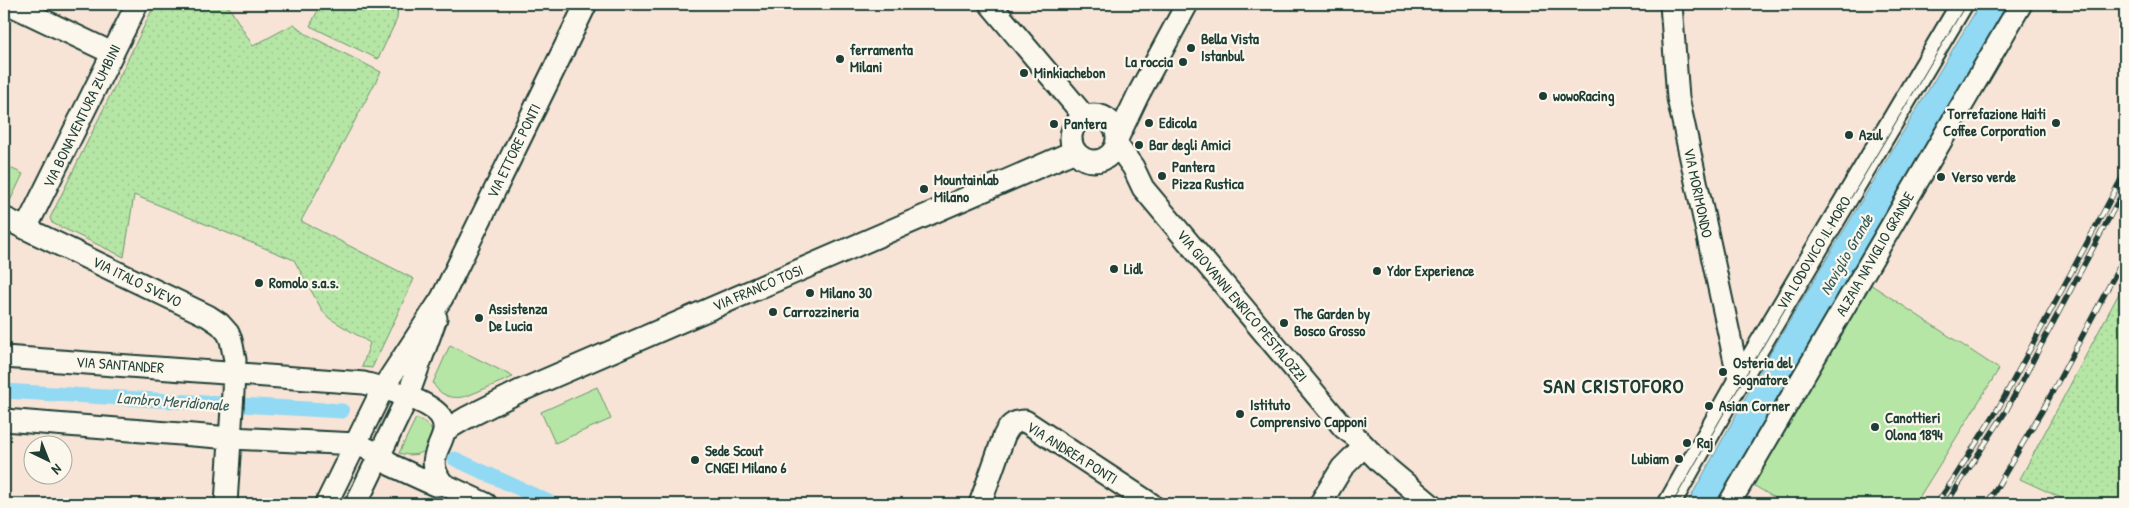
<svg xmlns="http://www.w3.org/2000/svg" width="2129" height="508" font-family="'Patrick Hand',sans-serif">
  <defs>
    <pattern id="park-dots" width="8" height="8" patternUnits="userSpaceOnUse" patternTransform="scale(1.25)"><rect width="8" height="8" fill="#b6e6a5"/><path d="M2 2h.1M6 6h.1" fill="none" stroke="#9cc68f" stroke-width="1.8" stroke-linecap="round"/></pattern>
  </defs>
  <rect width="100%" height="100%" fill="#f7e4d6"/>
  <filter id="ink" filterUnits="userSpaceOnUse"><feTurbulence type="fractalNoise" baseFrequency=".02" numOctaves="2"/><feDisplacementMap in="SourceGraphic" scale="10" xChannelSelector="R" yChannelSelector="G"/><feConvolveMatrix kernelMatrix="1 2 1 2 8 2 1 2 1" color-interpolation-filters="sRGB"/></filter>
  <g filter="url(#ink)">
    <path fill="#b6e6a5" stroke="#6a926c" d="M 4,165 L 23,174 L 11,199 L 4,196 Z
      M 1870,284 L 1999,369 L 1915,504 L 1785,504 L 1753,485 Z
      M 450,345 L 510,375 L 513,377 L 467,396 C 453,400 440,396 433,383 Z
      M 597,387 L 611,419 L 555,443 L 541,412 Z
      M 416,418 C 448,430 431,463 399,453 Z"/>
    <path fill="url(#park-dots)" stroke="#6a926c" d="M 155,4 L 227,4 L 253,46 L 294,24 L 306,34 L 381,72 L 301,221 L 414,279 L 372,368 L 362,367 L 370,343 L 329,318 L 322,310 L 294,260 L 134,195 L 124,257 L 52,223 L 50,218 Z
      M 321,4 L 398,4 L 397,19 L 378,59 L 310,26 Z
      M 2125,282 L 2125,504 L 2074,504 L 2020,479 Z"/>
    <path fill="#92d9f4" stroke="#649ba7" d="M 1980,4 L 2017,4 L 1719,504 L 1687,504 L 1769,355 Z"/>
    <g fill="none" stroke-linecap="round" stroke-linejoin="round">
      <path stroke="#92d9f4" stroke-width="15" d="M 4,391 L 342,411
        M 455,459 L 553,504"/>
      <g stroke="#1f3d34" stroke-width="25">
        <path id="minor" d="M 9,4 L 112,53
          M 990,4 L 1085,117
          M 1671,4 L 1678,98 L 1739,380
          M1071 138a23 23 0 1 1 46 0a23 23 0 1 1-46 0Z
          M 1118,137 L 1138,95 L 1187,4
          M 1117,145 L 1133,167 L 1143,188 L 1344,428 L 1355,436 L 1381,463 L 1430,504
          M 4,218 L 208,316 L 220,324 L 228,333 L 231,340 L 235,360 L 226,504
          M 26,228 L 137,4
          M 4,357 L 364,383 C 382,388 437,402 443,421 C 450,444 420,455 443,484
          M 4,420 L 231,438 L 357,444 L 381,455 L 391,465 L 435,485 L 443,484 L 486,504
          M 444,431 L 466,418 L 520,391 L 1075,151
          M 326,504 L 383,388 L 442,298 L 586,4
          M 356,504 L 407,398 L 436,318
          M 980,504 L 1004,436 C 1009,426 1013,421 1025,421 L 1151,504
          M 1320,504 L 1342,468 L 1364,446
          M 1669,504 L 1739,380 L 1962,4
          M 1729,504 L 2021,4"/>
      </g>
      <use href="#minor" stroke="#fbf7ec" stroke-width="21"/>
      <path stroke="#1f3d34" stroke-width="1" d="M 1672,504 L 1744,378 L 1966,4"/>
      <g stroke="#1f3d34" stroke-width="5.5">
        <path id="rail" d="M 1936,504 L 1953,480 L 1999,407 L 2125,172
          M 1946,504 L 2006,411 L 2125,188
          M 1987,504 L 2046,404 L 2125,256"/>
      </g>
      <use href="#rail" stroke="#fbf7ec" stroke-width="4" stroke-dasharray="11" stroke-linecap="butt"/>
    </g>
  </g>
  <g fill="#1f3d34" stroke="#fbf7ec" stroke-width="2">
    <circle cx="1191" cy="48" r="5"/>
    <circle cx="840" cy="59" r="5"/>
    <circle cx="1183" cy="62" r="5"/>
    <circle cx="1024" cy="73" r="5"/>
    <circle cx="1543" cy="96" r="5"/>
    <circle cx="1149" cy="123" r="5"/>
    <circle cx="2056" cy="123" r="5"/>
    <circle cx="1054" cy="124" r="5"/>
    <circle cx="1849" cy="135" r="5"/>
    <circle cx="1139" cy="145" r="5"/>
    <circle cx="1162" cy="176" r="5"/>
    <circle cx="1941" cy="177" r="5"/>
    <circle cx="924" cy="189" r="5"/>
    <circle cx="1114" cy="269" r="5"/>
    <circle cx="1377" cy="271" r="5"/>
    <circle cx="259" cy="283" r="5"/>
    <circle cx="810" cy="293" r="5"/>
    <circle cx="773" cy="312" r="5"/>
    <circle cx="479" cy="318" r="5"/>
    <circle cx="1284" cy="323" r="5"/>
    <circle cx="1723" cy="372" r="5"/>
    <circle cx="1709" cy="406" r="5"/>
    <circle cx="1240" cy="414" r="5"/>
    <circle cx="1875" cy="427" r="5"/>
    <circle cx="1687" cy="443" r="5"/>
    <circle cx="1679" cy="459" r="5"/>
    <circle cx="695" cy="460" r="5"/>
  </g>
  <g text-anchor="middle" stroke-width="4.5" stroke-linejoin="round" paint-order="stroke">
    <g font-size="15" font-weight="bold" fill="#1f3d34" stroke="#fbf7ec" text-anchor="start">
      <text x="1201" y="44">Bella Vista<tspan x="1201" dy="17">Istanbul</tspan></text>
      <text x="850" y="55">ferramenta<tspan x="850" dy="17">Milani</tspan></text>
      <text x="1173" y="67" text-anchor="end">La roccia</text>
      <text x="1034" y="78">Minkiachebon</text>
      <text x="1553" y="101">wowoRacing</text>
      <text x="2046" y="119" text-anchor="end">Torrefazione Haiti<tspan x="2046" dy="17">Coffee Corporation</tspan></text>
      <text x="1159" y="128">Edicola</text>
      <text x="1064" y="129">Pantera</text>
      <text x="1859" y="140">Azul</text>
      <text x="1149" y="150">Bar degli Amici</text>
      <text x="1172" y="172">Pantera<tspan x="1172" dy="17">Pizza Rustica</tspan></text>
      <text x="1951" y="182">Verso verde</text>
      <text x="934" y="185">Mountainlab<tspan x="934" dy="17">Milano</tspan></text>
      <text x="1124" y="274">Lidl</text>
      <text x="1387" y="276">Ydor Experience</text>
      <text x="269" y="288">Romolo s.a.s.</text>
      <text x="820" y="298">Milano 30</text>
      <text x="489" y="314">Assistenza<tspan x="489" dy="17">De Lucia</tspan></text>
      <text x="783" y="317">Carrozzineria</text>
      <text x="1294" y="319">The Garden by<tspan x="1294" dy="17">Bosco Grosso</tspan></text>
      <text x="1733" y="368">Osteria del<tspan x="1733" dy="17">Sognatore</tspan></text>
      <text x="1250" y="410">Istituto<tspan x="1250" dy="17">Comprensivo Capponi</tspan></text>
      <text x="1719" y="411">Asian Corner</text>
      <text x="1885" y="423">Canottieri<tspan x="1885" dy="17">Olona 1894</tspan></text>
      <text x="1697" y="448">Raj</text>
      <text x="705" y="456">Sede Scout<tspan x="705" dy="17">CNGEI Milano 6</tspan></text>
      <text x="1669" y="464" text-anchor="end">Lubiam</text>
    </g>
    <g font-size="15" fill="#1f3d34" stroke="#fbf7ec">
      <text transform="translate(82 116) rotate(-64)" y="5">VIA BONAVENTURA ZUMBINI</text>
      <text transform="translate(514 151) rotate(-64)" y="5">VIA ETTORE PONTI</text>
      <text transform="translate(1698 193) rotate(78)" y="5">VIA MORIMONDO</text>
      <text transform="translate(1814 253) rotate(-59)" y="5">VIA LODOVICO IL MORO</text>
      <text transform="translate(1875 254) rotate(-60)" y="5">ALZAIA NAVIGLIO GRANDE</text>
      <text transform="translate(137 282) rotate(26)" y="5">VIA ITALO SVEVO</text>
      <text transform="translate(758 288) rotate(-23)" y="5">VIA FRANCO TOSI</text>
      <text transform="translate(1242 306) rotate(50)" y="5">VIA GIOVANNI ENRICO PESTALOZZI</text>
      <text transform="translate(120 365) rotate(4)" y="5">VIA SANTANDER</text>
      <text transform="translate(1072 453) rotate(32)" y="5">VIA ANDREA PONTI</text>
    </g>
    <g font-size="16" font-style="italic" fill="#365c5a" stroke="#fbf7ec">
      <text transform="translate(1846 254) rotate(-60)" y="6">Naviglio Grande</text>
      <text transform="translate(173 401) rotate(4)" y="6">Lambro Meridionale</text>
    </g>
    <g font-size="20" font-weight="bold" letter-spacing="1" fill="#1f3d34" stroke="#fbf7ec">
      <text x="1614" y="393">SAN CRISTOFORO</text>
    </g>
  </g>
  <rect width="2129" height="508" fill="none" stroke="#fbf7ec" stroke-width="20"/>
  <rect x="10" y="10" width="2109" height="488" fill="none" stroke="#1f3d34" stroke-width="2" filter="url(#ink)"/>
  <g transform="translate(48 460) rotate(137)"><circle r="24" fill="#fbf7ec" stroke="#a3ada2"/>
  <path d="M0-4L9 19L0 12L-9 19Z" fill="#1f3d34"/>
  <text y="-8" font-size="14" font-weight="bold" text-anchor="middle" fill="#1f3d34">N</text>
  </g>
</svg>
